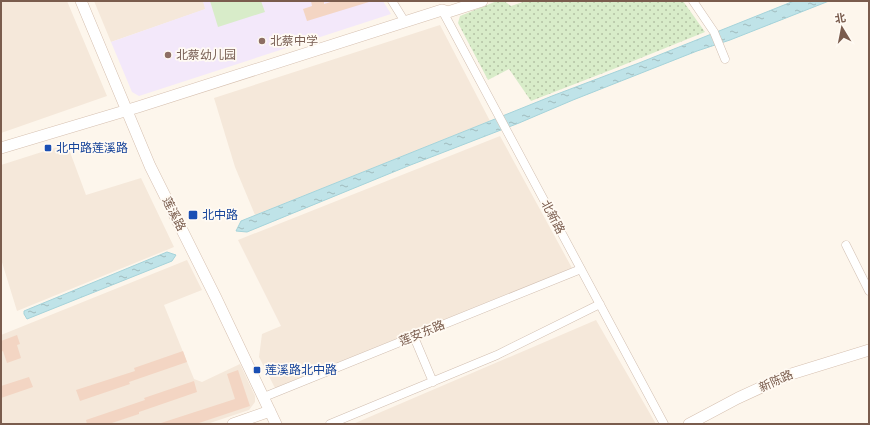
<svg xmlns="http://www.w3.org/2000/svg" width="870" height="425" font-family="Barlow,'Noto Sans SC',sans-serif">
  <defs>
    <pattern id="park-dots" width="8" height="8" patternUnits="userSpaceOnUse"><rect width="8" height="8" fill="#d8ecc9"/><path d="M2 2h.1M6 6h.1" fill="none" stroke="#b4c2a5" stroke-width="1.8" stroke-linecap="round"/></pattern>
    <pattern id="water-ripples" width="26" height="14" patternUnits="userSpaceOnUse"><rect width="26" height="14" fill="#bfe3e8"/><path d="M2 4q2-2 4 0t4 0M15 11q2-2 4 0t4 0" fill="none" stroke="#a0bbbe"/></pattern>
  </defs>
  <rect width="100%" height="100%" fill="#fdf6ec"/>
  <path fill="#f5e8da" d="M 1,1 L 67,1 L 107,96 L 1,133 Z
    M 94,1 L 203,1 L 206,9 L 111,42 Z
    M 440,25 L 490,121 L 255,215 L 235,167 L 214,98 Z
    M 500,136 L 572,268 L 275,388 L 259,357 L 262,334 L 281,326 L 238,240 Z
    M 67,144 L 86,195 L 141,178 L 174,247 L 17,311 L 1,259 L 1,165 Z
    M 187,260 L 202,290 L 164,305 L 194,379 L 202,382 L 240,364 L 255,396 L 255,402 L 249,410 L 207,424 L 1,424 L 1,335 Z
    M 596,320 L 656,424 L 353,424 Z"/>
  <path fill="#f3e8fa" d="M 203,1 L 383,1 L 391,14 L 139,96 L 132,92 L 111,42 L 205,9 Z"/>
  <path fill="#d8ecc9" d="M 210,1 L 261,1 L 265,12 L 218,27 Z"/>
  <path fill="url(#park-dots)" d="M 497,1 L 504,1 L 511,6 L 526,1 L 683,1 L 705,32 L 611,70 L 531,101 L 509,69 L 488,80 L 458,23 L 460,16 Z"/>
  <path fill="url(#water-ripples)" stroke="#a5d3da" d="M 794,1 L 829,1 L 730,40 L 697,51 L 573,100 L 519,123 L 408,166 L 247,232 L 236,231 L 241,221 L 490,121 L 552,96 L 639,63 Z
    M 167,252 L 176,255 L 172,261 L 27,319 L 24,314 L 24,311 Z"/>
  <path fill="#f3d5c3" d="M 311,1 L 324,1 L 324,4 L 334,1 L 369,1 L 369,2 L 307,21 L 303,9 L 312,6 Z
    M 17,335 L 20,344 L 17,345 L 21,358 L 7,363 L 3,351 L 1,352 L 1,341 Z
    M 183,351 L 187,362 L 129,382 L 130,384 L 80,401 L 76,390 L 135,371 L 134,368 Z
    M 238,370 L 250,406 L 196,424 L 162,424 L 161,423 L 235,399 L 227,374 Z
    M 29,377 L 33,387 L 1,398 L 1,386 Z
    M 194,381 L 197,392 L 139,412 L 139,414 L 109,424 L 87,424 L 86,420 L 145,400 L 144,398 Z"/>
  <g fill="none" stroke-linecap="round" stroke-linejoin="round">
    <g stroke="#d1beb0" stroke-width="9">
      <path id="street" d="M 392,1 L 405,22
        M 693,1 L 714,32 L 725,59
        M 442,10 L 664,424
        M 846,245 L 869,291
        M 414,337 L 433,382
        M 264,397 L 581,269
        M 330,424 L 497,355 L 600,304"/>
    </g>
    <g stroke="#d6c0b0" stroke-width="12">
      <path id="secondary" d="M 81,1 L 150,166 L 216,298 L 276,424
        M 1,148 L 138,107 L 442,10 L 448,12 L 482,1
        M 233,424 L 270,411
        M 689,424 L 738,398 L 788,375 L 869,350"/>
    </g>
    <use href="#street" stroke="#fff" stroke-width="8"/>
    <use href="#secondary" stroke="#fff" stroke-width="11"/>
  </g>
  <g fill="#8d6e63" stroke="#fffaf3" stroke-width="1.5">
    <circle cx="262" cy="41" r="4"/>
    <circle cx="168" cy="55" r="4"/>
  </g>
  <g fill="#1a4fb4" stroke="#fffaf3" stroke-width="1.5">
    <rect x="44" y="144" width="8" height="8" rx="2"/>
    <rect x="188" y="210" width="10" height="10" rx="2"/>
    <rect x="253" y="366" width="8" height="8" rx="2"/>
  </g>
  <g text-anchor="middle" stroke-width="3.5" stroke-linejoin="round" paint-order="stroke">
    <g font-size="12" fill="#785e54" stroke="#fffaf3" text-anchor="start">
      <text x="270" y="45">北蔡中学</text>
      <text x="176" y="59">北蔡幼儿园</text>
    </g>
    <g font-size="12" fill="#164399" stroke="#fffaf3" text-anchor="start">
      <text x="56" y="152">北中路莲溪路</text>
      <text x="202" y="219">北中路</text>
      <text x="265" y="374">莲溪路北中路</text>
    </g>
    <g font-size="12" fill="#7a5c4d" stroke="#fffaf3">
      <text transform="translate(174 214) rotate(63)" y="4">莲溪路</text>
      <text transform="translate(553 217) rotate(62)" y="4">北新路</text>
      <text transform="translate(422 333) rotate(-22)" y="4">莲安东路</text>
      <text transform="translate(776 381) rotate(-24)" y="4">新陈路</text>
    </g>
  </g>
  <rect width="870" height="425" fill="none" stroke="#7a5c4d" stroke-width="4"/>
  <g transform="translate(842 28) rotate(350)" stroke="#fffaf3" stroke-width="3" paint-order="stroke">
  <path d="M0-3L7 15L0 10L-7 15Z" fill="#7a5c4d"/>
  <text y="-6" font-size="11" font-weight="bold" text-anchor="middle" fill="#7a5c4d">北</text>
  </g>
</svg>
